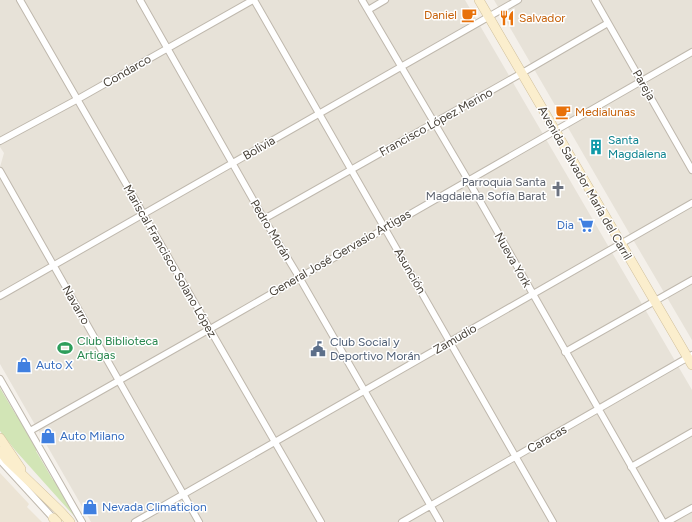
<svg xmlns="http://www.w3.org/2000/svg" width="692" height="522" font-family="Figtree,sans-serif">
  <rect width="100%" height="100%" fill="#f4f0ea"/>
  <path fill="#e7e2d8" d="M 0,0 L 465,0 L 692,390 L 692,522 L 91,522 L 0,364 L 0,167 L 4,153 L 0,147 Z
    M 494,0 L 692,0 L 692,340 L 628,231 Z"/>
  <path fill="#ece4d5" d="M 0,473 L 29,504 L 27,507 L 42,522 L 0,522 Z"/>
  <path fill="#d2e5b6" d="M 0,388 L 16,415 L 18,414 L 38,449 L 36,451 L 53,480 L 56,479 L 75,517 L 15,450 L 0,431 Z"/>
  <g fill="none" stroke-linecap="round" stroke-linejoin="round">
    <g stroke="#bfb8ad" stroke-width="8">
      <path id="street" d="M 20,0 L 321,522
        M 140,0 L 264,219 L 299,277 L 440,522
        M 254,0 L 553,522
        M 362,0 L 468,180 L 663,522
        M 595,0 L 692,170
        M 368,10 L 385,0
        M 0,141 L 78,99 L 253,0
        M 0,171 L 199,522
        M 264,219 L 522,73 L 608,23
        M 0,296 L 518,0
        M 565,352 L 692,280
        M 0,379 L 82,522
        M 30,431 L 210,329 L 692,52
        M 0,460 L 53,518
        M 631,467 L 692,432
        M 135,522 L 692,203
        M 402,522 L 692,355
        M 667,522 L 692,508"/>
    </g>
    <g stroke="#d1c09c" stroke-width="10">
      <path id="secondary" d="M 479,0 L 692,365
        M 0,438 L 21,469
        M 0,451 L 7,460 L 60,511 L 70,522
        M 53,518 L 57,522"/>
    </g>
    <use href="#street" stroke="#fff" stroke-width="6"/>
    <use href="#secondary" stroke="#fbeecd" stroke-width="9"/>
  </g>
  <defs>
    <g id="cafe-bare" transform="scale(1.2)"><path d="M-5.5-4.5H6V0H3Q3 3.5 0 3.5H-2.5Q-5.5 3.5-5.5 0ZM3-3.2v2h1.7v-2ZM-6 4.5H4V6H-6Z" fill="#e8710a" stroke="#fff" stroke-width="2.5" paint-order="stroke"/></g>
    <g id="restaurant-bare" transform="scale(1.2)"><path d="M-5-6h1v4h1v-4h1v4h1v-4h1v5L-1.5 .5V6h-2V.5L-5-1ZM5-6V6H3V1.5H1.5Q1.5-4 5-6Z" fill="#e8710a" stroke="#fff" stroke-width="2.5" paint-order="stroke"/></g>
    <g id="building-bare" transform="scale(1.2)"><path d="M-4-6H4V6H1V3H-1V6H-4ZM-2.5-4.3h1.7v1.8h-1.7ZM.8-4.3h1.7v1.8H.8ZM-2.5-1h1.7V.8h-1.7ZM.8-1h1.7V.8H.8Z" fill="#0f9aa8" stroke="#fff" stroke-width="2.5" paint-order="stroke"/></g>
    <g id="church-bare" transform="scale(1.2)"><path d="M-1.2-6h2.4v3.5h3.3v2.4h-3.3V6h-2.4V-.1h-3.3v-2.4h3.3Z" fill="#6b7280" stroke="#fff" stroke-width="2.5" paint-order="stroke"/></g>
    <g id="supermarket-bare" transform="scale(1.2)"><path d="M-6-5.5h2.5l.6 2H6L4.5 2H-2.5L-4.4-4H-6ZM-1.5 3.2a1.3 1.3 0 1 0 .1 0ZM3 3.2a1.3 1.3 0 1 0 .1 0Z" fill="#3f7fe0" stroke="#fff" stroke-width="2.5" paint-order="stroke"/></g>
    <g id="stadium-bare" transform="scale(1.2)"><path d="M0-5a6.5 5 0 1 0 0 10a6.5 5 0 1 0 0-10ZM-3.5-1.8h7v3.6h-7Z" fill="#2e9e5b" stroke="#fff" stroke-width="2.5" paint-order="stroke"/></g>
    <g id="civic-bare" transform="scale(1.2)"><path d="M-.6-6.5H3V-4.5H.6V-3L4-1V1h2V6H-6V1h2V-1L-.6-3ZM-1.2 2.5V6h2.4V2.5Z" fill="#5c6f8a" stroke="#fff" stroke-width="2.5" paint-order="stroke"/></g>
    <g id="shop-bare" transform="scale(1.2)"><path d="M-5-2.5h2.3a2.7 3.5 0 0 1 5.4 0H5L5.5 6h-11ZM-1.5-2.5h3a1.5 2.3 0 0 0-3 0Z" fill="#3f7fe0" stroke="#fff" stroke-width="2.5" paint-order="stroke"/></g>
  </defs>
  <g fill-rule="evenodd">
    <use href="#cafe-bare" x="469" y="15"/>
    <use href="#restaurant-bare" x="507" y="18"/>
    <use href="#cafe-bare" x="563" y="112"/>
    <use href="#building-bare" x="596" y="147"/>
    <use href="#church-bare" x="558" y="189"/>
    <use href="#supermarket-bare" x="586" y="225"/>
    <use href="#stadium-bare" x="65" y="348"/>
    <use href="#civic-bare" x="318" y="349"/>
    <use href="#shop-bare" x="24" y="365"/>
    <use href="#shop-bare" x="48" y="436"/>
    <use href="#shop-bare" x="90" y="507"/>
  </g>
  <g text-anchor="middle" stroke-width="3" stroke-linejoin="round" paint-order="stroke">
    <g font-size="12" fill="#c56008" stroke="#fff" text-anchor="start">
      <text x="457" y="19" text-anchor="end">Daniel</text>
      <text x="519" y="22">Salvador</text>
      <text x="575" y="116">Medialunas</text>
    </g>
    <g font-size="12" fill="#474138" stroke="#fff">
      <text transform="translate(127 71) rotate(-30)" y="4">Condarco</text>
      <text transform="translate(644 85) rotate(60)" y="4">Pareja</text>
      <text transform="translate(436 122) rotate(-29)" y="4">Francisco López Merino</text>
      <text transform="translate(259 148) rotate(-30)" y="4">Bolivia</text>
      <text transform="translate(585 183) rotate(60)" y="4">Avenida Salvador María del Carril</text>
      <text transform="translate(271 230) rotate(59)" y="4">Pedro Morán</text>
      <text transform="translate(340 253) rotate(-30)" y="4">General José Gervasio Artigas</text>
      <text transform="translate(513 260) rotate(60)" y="4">Nueva York</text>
      <text transform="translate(170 261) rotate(60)" y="4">Mariscal Francisco Solano López</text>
      <text transform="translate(410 271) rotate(60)" y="4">Asunción</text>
      <text transform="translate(76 305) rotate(60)" y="4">Navarro</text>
      <text transform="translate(455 339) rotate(-30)" y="4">Zamudio</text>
      <text transform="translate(547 439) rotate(-30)" y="4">Caracas</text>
    </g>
    <g font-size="12" fill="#0d838f" stroke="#fff" text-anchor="start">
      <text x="608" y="144">Santa<tspan x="608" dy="14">Magdalena</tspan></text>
    </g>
    <g font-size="12" fill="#5b616d" stroke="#fff" text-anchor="end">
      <text x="546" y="186">Parroquia Santa<tspan x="546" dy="14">Magdalena Sofía Barat</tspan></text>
    </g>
    <g font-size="12" fill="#366cbe" stroke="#fff" text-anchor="start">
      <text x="574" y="229" text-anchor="end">Dia</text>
      <text x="36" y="369">Auto X</text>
      <text x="60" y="440">Auto Milano</text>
      <text x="102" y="511">Nevada Climaticion</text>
    </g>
    <g font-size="12" fill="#27864d" stroke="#fff" text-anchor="start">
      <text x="77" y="345">Club Biblioteca<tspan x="77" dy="14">Artigas</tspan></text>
    </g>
    <g font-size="12" fill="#4e5e75" stroke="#fff" text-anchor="start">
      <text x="330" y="346">Club Social y<tspan x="330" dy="14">Deportivo Morán</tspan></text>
    </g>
  </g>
</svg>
